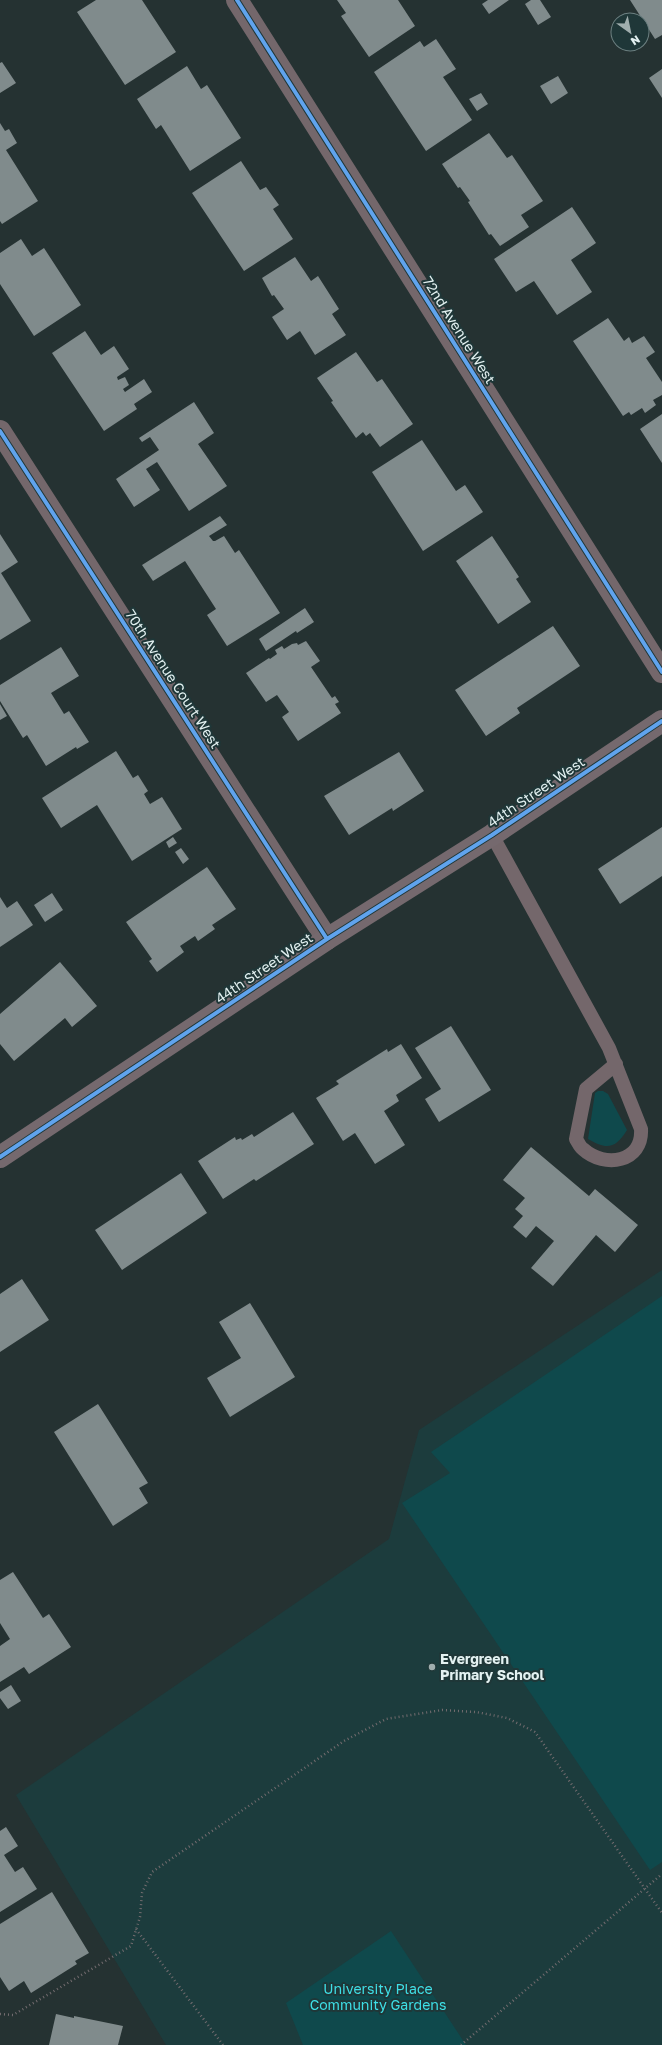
<svg xmlns="http://www.w3.org/2000/svg" width="662" height="2045" font-family="'Golos Text',sans-serif">
  <rect width="100%" height="100%" fill="#253232"/>
  <path fill="#1c3c3d" d="M 662,1270 L 662,2045 L 166,2045 L 16,1795 L 389,1539 L 419,1430 Z"/>
  <path fill="#0f494c" d="M 598,1091 L 603,1091 L 608,1094 L 627,1130 C 615,1149 607,1150 588,1139 L 595,1093 Z
    M 662,1296 L 662,1862 L 650,1870 L 402,1503 L 450,1473 L 431,1452 Z
    M 391,1931 L 466,2045 L 303,2045 L 286,2003 Z"/>
  <path fill="#808b8c" d="M 96,0 L 142,0 L 176,52 L 125,85 L 77,12 Z
    M 337,0 L 398,0 L 415,26 L 369,57 L 341,16 L 346,13 Z
    M 488,0 L 509,0 L 489,14 L 482,4 Z
    M 531,0 L 540,0 L 551,17 L 538,25 L 525,4 Z
    M 630,0 L 662,0 L 662,35 L 655,39 Z
    M 436,39 L 456,69 L 443,77 L 472,120 L 426,151 L 374,72 L 420,41 L 424,47 Z
    M 2,62 L 16,83 L 0,93 L 0,63 Z
    M 187,66 L 201,89 L 207,85 L 241,138 L 190,171 L 161,125 L 156,129 L 137,99 Z
    M 662,69 L 662,98 L 649,78 Z
    M 558,76 L 568,93 L 551,104 L 540,86 Z
    M 481,93 L 488,104 L 477,111 L 469,99 Z
    M 0,123 L 5,131 L 9,129 L 17,143 L 6,150 L 38,201 L 2,224 L 0,221 Z
    M 489,133 L 507,158 L 512,155 L 543,201 L 521,215 L 529,227 L 500,246 L 491,234 L 489,235 L 468,202 L 470,201 L 460,187 L 458,188 L 442,164 Z
    M 241,161 L 260,190 L 266,187 L 279,205 L 273,209 L 293,239 L 244,271 L 192,193 Z
    M 572,207 L 596,243 L 571,260 L 592,292 L 557,315 L 534,281 L 516,292 L 494,259 Z
    M 21,239 L 32,256 L 44,248 L 81,305 L 34,336 L 0,284 L 0,253 Z
    M 295,257 L 311,281 L 318,276 L 339,309 L 332,314 L 346,335 L 315,355 L 300,331 L 287,340 L 272,317 L 284,309 L 274,295 L 272,296 L 262,278 Z
    M 608,318 L 624,341 L 629,337 L 632,343 L 644,336 L 655,352 L 646,358 L 662,382 L 662,395 L 653,400 L 656,405 L 645,413 L 642,408 L 631,415 L 629,412 L 623,416 L 573,341 Z
    M 85,331 L 101,355 L 114,346 L 129,369 L 117,377 L 118,380 L 125,377 L 129,385 L 123,389 L 125,392 L 144,379 L 152,392 L 134,404 L 137,409 L 104,431 L 52,353 Z
    M 356,352 L 377,382 L 382,379 L 413,424 L 380,447 L 370,433 L 366,436 L 363,432 L 356,438 L 331,402 L 333,401 L 317,378 Z
    M 194,402 L 214,433 L 198,444 L 227,486 L 189,511 L 157,462 L 146,469 L 160,490 L 134,507 L 116,479 L 159,450 L 150,437 L 142,442 L 139,438 Z
    M 662,414 L 662,463 L 640,429 Z
    M 422,440 L 456,491 L 465,485 L 483,512 L 423,551 L 372,472 Z
    M 220,516 L 227,525 L 209,536 L 213,541 L 215,541 L 224,536 L 235,553 L 239,550 L 280,613 L 227,646 L 207,615 L 216,609 L 185,561 L 153,581 L 142,565 Z
    M 0,534 L 18,562 L 1,573 L 31,621 L 0,640 Z
    M 492,536 L 519,577 L 516,579 L 531,602 L 498,624 L 456,561 Z
    M 305,608 L 314,622 L 297,633 L 296,631 L 266,651 L 259,639 Z
    M 553,626 L 580,666 L 517,708 L 520,713 L 486,736 L 455,690 Z
    M 306,641 L 320,661 L 311,667 L 332,698 L 335,696 L 339,702 L 335,704 L 341,713 L 298,741 L 282,717 L 289,712 L 277,695 L 266,702 L 246,673 L 269,658 L 270,659 L 277,654 L 275,650 L 282,646 L 284,649 L 292,644 L 297,643 L 298,645 Z
    M 61,647 L 79,676 L 51,693 L 64,714 L 69,711 L 89,742 L 77,749 L 76,747 L 46,766 L 27,735 L 23,738 L 0,701 L 0,685 Z
    M 0,704 L 7,716 L 0,720 Z
    M 116,751 L 133,778 L 138,775 L 148,791 L 144,794 L 150,804 L 162,797 L 182,829 L 132,861 L 97,805 L 61,828 L 42,798 Z
    M 399,752 L 424,791 L 393,811 L 392,808 L 349,835 L 324,796 Z
    M 662,827 L 662,876 L 620,904 L 598,869 Z
    M 173,837 L 177,843 L 169,848 L 166,842 Z
    M 181,848 L 189,859 L 183,864 L 175,852 Z
    M 207,867 L 236,909 L 212,925 L 215,929 L 198,941 L 195,936 L 180,946 L 184,952 L 157,972 L 149,961 L 152,959 L 126,922 Z
    M 52,893 L 63,910 L 45,922 L 34,905 Z
    M 0,897 L 7,908 L 17,901 L 33,925 L 0,947 Z
    M 60,962 L 97,1006 L 72,1027 L 65,1018 L 14,1061 L 0,1044 L 0,1014 Z
    M 451,1026 L 491,1090 L 439,1122 L 425,1099 L 441,1089 L 415,1048 Z
    M 401,1044 L 422,1078 L 396,1095 L 399,1101 L 384,1111 L 405,1145 L 375,1164 L 355,1133 L 343,1141 L 316,1098 L 339,1084 L 336,1081 L 387,1049 L 388,1052 Z
    M 293,1112 L 314,1144 L 256,1181 L 254,1179 L 223,1199 L 198,1161 L 235,1137 L 236,1140 L 241,1138 L 242,1140 L 252,1134 L 254,1137 Z
    M 531,1147 L 589,1196 L 595,1189 L 638,1225 L 615,1252 L 596,1235 L 553,1286 L 531,1268 L 554,1241 L 536,1226 L 526,1238 L 513,1227 L 523,1216 L 515,1209 L 525,1198 L 503,1180 Z
    M 181,1173 L 207,1213 L 122,1270 L 95,1230 Z
    M 22,1279 L 49,1320 L 0,1352 L 0,1294 Z
    M 250,1303 L 295,1377 L 230,1417 L 207,1378 L 241,1358 L 219,1322 Z
    M 98,1404 L 148,1483 L 139,1488 L 148,1503 L 113,1526 L 54,1432 Z
    M 13,1572 L 43,1618 L 49,1614 L 71,1647 L 29,1674 L 24,1667 L 0,1682 L 0,1646 L 10,1639 L 0,1623 L 0,1580 Z
    M 11,1685 L 21,1701 L 8,1709 L 0,1698 L 0,1692 Z
    M 6,1827 L 18,1846 L 4,1855 L 15,1872 L 23,1867 L 37,1889 L 0,1912 L 0,1831 Z
    M 52,1892 L 89,1953 L 75,1961 L 77,1964 L 31,1993 L 24,1981 L 9,1991 L 0,1977 L 0,1924 Z
    M 56,2014 L 74,2018 L 74,2016 L 123,2026 L 118,2045 L 49,2045 Z"/>
  <g fill="none" stroke-linecap="round" stroke-linejoin="round">
    <path stroke="#736c6f" stroke-width="2.5" stroke-dasharray="1 3" stroke-linecap="butt" d="M 136,1929 L 223,2045
      M 0,2014 L 13,2015 L 131,1946 L 140,1917 L 142,1893 L 152,1872 L 344,1741 L 386,1719 L 442,1710 L 476,1712 L 507,1718 L 535,1732 L 662,1913
      M 461,2045 L 662,1874"/>
    <path stroke="#74676b" stroke-width="14" d="M 492,835 L 609,1048 L 641,1129 C 643,1162 605,1169 583,1149 C 580,1147 578,1142 576,1139 L 586,1089 L 616,1064"/>
    <path stroke="#74676b" stroke-width="22" d="M 237,0 L 662,672
      M 0,431 L 327,939"/>
    <path stroke="#75696e" stroke-width="22" d="M 0,1157 L 327,939 L 492,835 L 662,721"/>
    <g stroke="#1f3738" stroke-width="6">
      <path id="cycleway" d="M 237,0 L 662,672
        M 0,431 L 327,939
        M 0,1157 L 327,939 L 492,835 L 662,721"/>
    </g>
    <use href="#cycleway" stroke="#60a3ed" stroke-width="4"/>
  </g>
  <circle fill="#a0aeae" stroke="#1f3738" stroke-width="1.5" cx="432" cy="1667" r="4"/>
  <g text-anchor="middle" stroke-width="4" stroke-linejoin="round" paint-order="stroke">
    <g font-size="14" fill="#e3f1f1" stroke="#1f3738">
      <text transform="translate(459 330) rotate(58)" y="5">72nd Avenue West</text>
      <text transform="translate(173 679) rotate(57)" y="5">70th Avenue Court West</text>
      <text transform="translate(536 792) rotate(-34)" y="5">44th Street West</text>
      <text transform="translate(264 968) rotate(-34)" y="5">44th Street West</text>
    </g>
    <g font-size="14" font-weight="bold" fill="#e3f1f1" stroke="#1f3738" text-anchor="start">
      <text x="440" y="1664">Evergreen<tspan x="440" dy="16">Primary School</tspan></text>
    </g>
    <g font-size="14" fill="#3edfe6" stroke="#1f3738">
      <text x="378" y="1994">University Place<tspan x="378" dy="16">Community Gardens</tspan></text>
    </g>
  </g>
  <g transform="translate(630 32) rotate(147)"><circle r="19" fill="#1f3738" stroke="#6d8182"/>
  <path d="M0-3L7 15L0 10L-7 15Z" fill="#a0aeae"/>
  <text y="-6" font-size="11" font-weight="bold" text-anchor="middle" fill="#e3f1f1">N</text>
  </g>
</svg>
